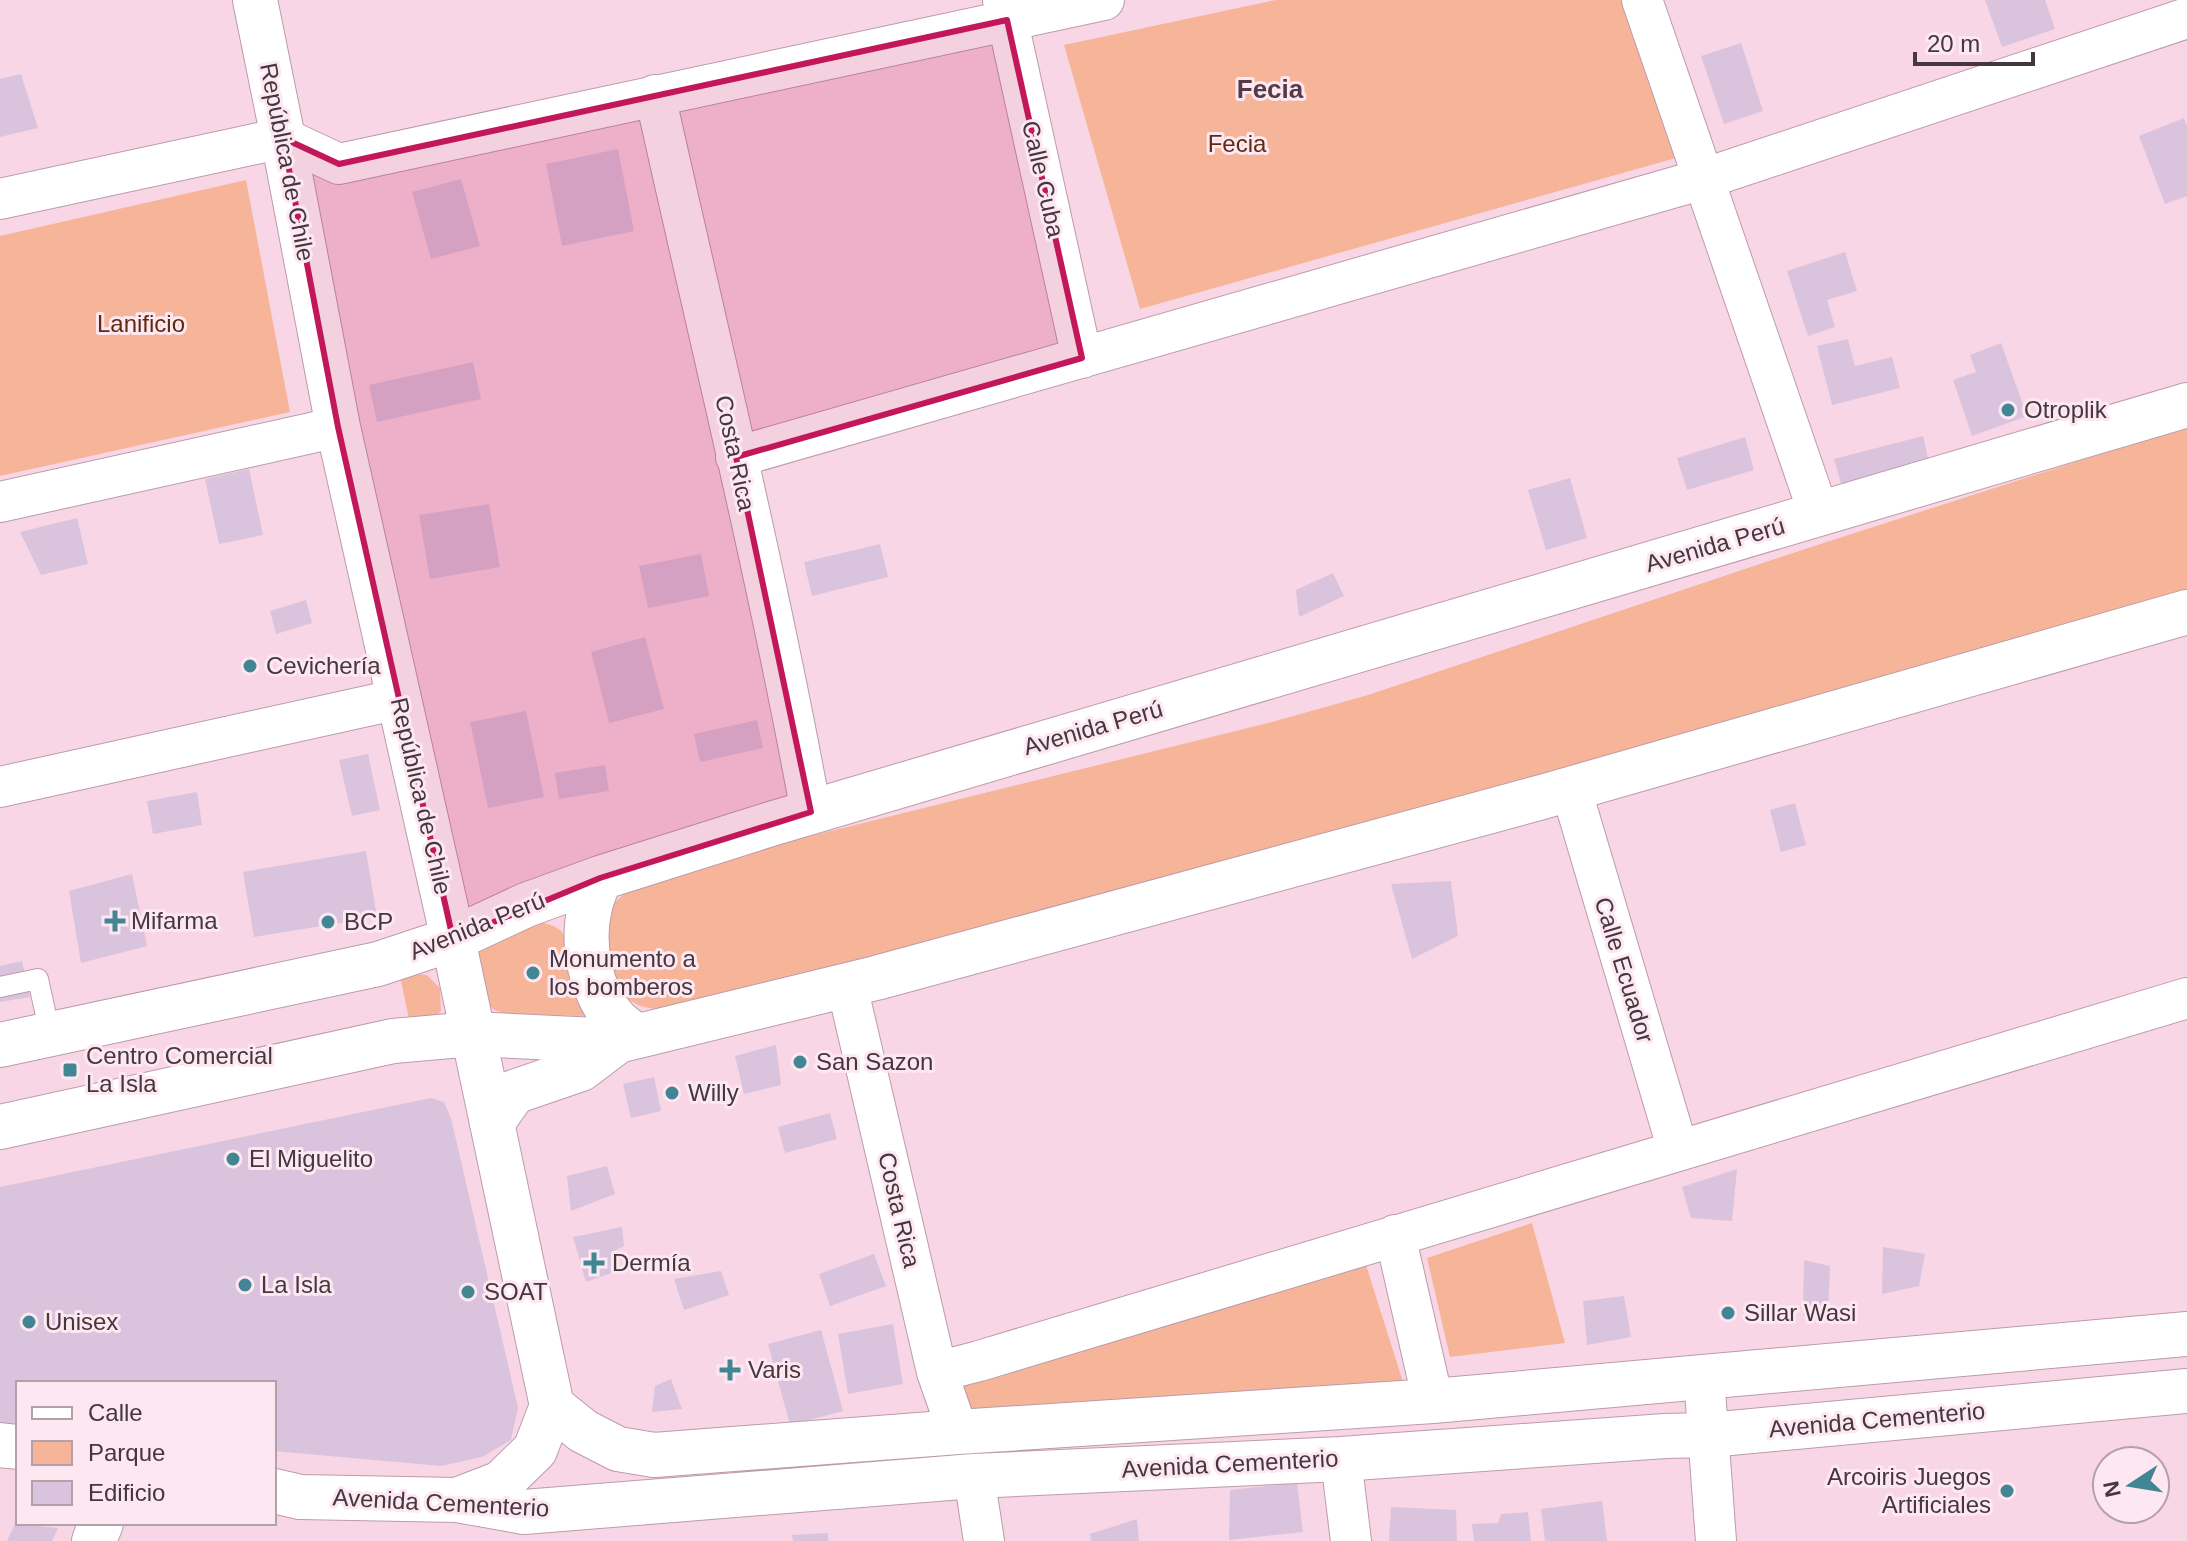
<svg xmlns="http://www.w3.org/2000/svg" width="2187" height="1541" font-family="Helvetica,sans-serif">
  <rect width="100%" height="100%" fill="#f9d6e5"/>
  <path fill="#f6b598" d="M 1276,0 L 1627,0 L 1676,158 L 1140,309 L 1064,45 Z
    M 246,180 L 290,412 L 0,476 L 0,236 Z
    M 2187,426 L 2187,595 L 1594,764 L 684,1009 C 646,1010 639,1010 610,985 L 604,912 L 625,893 L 689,866 L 1272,722 L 1368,695 L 1805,549 Z
    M 532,922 C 548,923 559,925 567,939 L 590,1013 L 585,1016 L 507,1014 L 494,1010 L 483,998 L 476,956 L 478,946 Z
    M 417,974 L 427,975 L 440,988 L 441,1011 L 436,1016 L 410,1024 L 400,976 Z
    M 1532,1223 L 1565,1343 L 1450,1357 L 1427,1258 Z
    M 1366,1265 L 1403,1382 L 967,1421 L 962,1384 Z"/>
  <path fill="#dac3dd" d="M 1985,0 L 2045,0 L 2055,29 L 2002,47 Z
    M 1741,43 L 1763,111 L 1724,124 L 1701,56 Z
    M 21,74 L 38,128 L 0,137 L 0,79 Z
    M 2184,118 L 2187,126 L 2187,196 L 2165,204 L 2139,136 Z
    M 618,149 L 634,231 L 562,246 L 546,164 Z
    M 461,179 L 480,246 L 431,259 L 412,192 Z
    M 1845,252 L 1857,291 L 1827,300 L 1835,327 L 1808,336 L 1787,271 Z
    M 1848,339 L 1855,366 L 1892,357 L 1900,388 L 1832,405 L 1817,346 Z
    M 2001,343 L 2027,416 L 1972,436 L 1953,380 L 1976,372 L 1970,355 Z
    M 473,362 L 481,399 L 377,422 L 369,385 Z
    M 1923,436 L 1931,471 L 1844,494 L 1834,459 Z
    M 1745,437 L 1754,470 L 1687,490 L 1677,458 Z
    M 249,469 L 263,535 L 219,544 L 205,479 Z
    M 1570,478 L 1587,538 L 1546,550 L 1528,490 Z
    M 489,504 L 500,567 L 430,579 L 419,515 Z
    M 77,518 L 88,564 L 41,575 L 20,532 Z
    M 880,544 L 888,577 L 812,596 L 804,562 Z
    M 701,554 L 709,596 L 648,608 L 639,566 Z
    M 1333,573 L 1344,596 L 1299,617 L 1296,590 Z
    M 306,600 L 312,623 L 276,634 L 270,611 Z
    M 645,637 L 664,709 L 609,723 L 591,652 Z
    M 526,711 L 544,797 L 488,808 L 470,722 Z
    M 757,720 L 763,748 L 700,762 L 694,734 Z
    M 368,754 L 380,810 L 352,816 L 339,760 Z
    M 605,765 L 609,791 L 559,799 L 555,773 Z
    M 197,792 L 202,825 L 153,834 L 147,801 Z
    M 1795,803 L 1806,845 L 1781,852 L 1770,810 Z
    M 366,851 L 377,917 L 254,937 L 243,872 Z
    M 132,874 L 147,946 L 81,963 L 69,891 Z
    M 1451,881 L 1458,936 L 1412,959 L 1391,884 Z
    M 22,961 L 30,997 L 0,1002 L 0,966 Z
    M 776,1045 L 781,1085 L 744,1094 L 735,1056 Z
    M 654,1077 L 661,1111 L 631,1118 L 623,1084 Z
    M 431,1098 L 444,1102 L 451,1118 L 518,1408 L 511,1440 L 482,1457 L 441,1466 L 274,1451 L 274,1383 L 18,1383 L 18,1429 L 0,1428 L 0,1187 Z
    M 830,1113 L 837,1139 L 785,1153 L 778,1127 Z
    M 607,1166 L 615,1194 L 571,1211 L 567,1176 Z
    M 1737,1169 L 1732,1221 L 1691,1218 L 1682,1187 Z
    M 622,1227 L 624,1246 L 612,1252 L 620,1270 L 586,1282 L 573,1237 Z
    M 1883,1247 L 1925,1254 L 1919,1286 L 1882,1294 Z
    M 874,1254 L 886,1286 L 830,1306 L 819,1274 Z
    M 1804,1260 L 1830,1266 L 1828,1316 L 1803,1316 Z
    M 721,1271 L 729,1295 L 684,1310 L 674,1279 Z
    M 1624,1296 L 1631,1337 L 1587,1345 L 1583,1301 Z
    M 893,1324 L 903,1384 L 848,1394 L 838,1334 Z
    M 821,1330 L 843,1411 L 790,1425 L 768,1344 Z
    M 671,1379 L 682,1409 L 652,1412 L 655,1386 Z
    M 1297,1483 L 1303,1532 L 1229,1540 L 1230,1490 Z
    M 1602,1501 L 1607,1541 L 1545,1541 L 1541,1509 Z
    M 1391,1507 L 1456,1510 L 1457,1541 L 1389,1541 Z
    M 1528,1512 L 1531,1541 L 1474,1541 L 1472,1524 L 1498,1523 L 1501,1514 Z
    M 1137,1519 L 1139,1541 L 1091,1541 L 1090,1534 Z
    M 15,1524 L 58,1528 L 52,1541 L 7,1541 Z
    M 828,1533 L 828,1541 L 793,1541 L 792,1535 Z"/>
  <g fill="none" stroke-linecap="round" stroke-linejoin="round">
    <g stroke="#bc9baa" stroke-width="22">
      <path id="service" d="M 0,987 L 38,979 L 50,1034"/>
    </g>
    <g stroke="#bc9baa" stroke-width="42">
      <path id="minor" d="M 1003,0 L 1082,358
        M 1642,0 L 1819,514
        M 655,95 C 708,334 767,572 811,812
        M 0,199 L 283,138 L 339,164 L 1104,0
        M 736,457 L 1703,179 L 2187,18
        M 0,502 L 338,427
        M 0,787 L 399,699
        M 1571,789 L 1678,1150
        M 847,986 L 937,1372 L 958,1432
        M 1395,1235 L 1433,1401
        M 937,1372 L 979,1361 L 2187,998
        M 1704,1377 L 1716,1541
        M 1341,1459 L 1351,1541
        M 974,1476 L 984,1541"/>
    </g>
    <g stroke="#bc9baa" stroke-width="46">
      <path id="secondary" d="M 255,0 L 283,138 L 338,427 L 453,939 L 552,1406 L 535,1450 L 501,1483 L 457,1500
        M 552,1406 L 583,1431 L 618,1449 L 654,1455 L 958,1432 L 1433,1401 L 2187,1334
        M 0,1445 L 18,1447
        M 274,1491 L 300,1497 L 457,1500 L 524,1512 L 974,1476 L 1341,1459 L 1665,1436 L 1709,1435 L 2187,1391
        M 94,1541 L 101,1523"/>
    </g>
    <g stroke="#bc9baa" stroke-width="46">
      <path id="primary" d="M 600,878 C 597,887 592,897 590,907 C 581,944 590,992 616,1020 C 622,1026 630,1031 636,1036
        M 0,1045 L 378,964 L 453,939 L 526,905 L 600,878 L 774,823 L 2187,405
        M 492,1123 L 514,1092 L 581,1069 L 618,1041
        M 0,1127 L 393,1041 L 472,1034 L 618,1041 L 876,978 L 1542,797 L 2187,612"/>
    </g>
    <use href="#service" stroke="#fff" stroke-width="20"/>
    <use href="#minor" stroke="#fff" stroke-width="40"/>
    <use href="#secondary" stroke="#fff" stroke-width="44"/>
    <use href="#primary" stroke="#fff" stroke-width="44"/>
  </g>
  <path fill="#c2185b" fill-opacity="0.2" stroke="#c2185b" stroke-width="6" stroke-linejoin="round" d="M 1007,20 L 1082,358 L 736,457 L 811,812 L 600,878 L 453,939 L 338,427 L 283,138 L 339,164 Z"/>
  <g fill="#428694" stroke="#fde7f1" stroke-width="3">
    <circle cx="2008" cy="410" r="8"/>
    <circle cx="250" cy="666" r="8"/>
    <path d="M111 909h8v8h8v8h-8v8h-8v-8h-8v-8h8z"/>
    <circle cx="328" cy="922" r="8"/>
    <circle cx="533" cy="973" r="8"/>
    <circle cx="800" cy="1062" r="8"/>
    <rect x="62" y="1062" width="16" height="16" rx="4"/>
    <circle cx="672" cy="1093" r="8"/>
    <circle cx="233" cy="1159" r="8"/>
    <path d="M590 1251h8v8h8v8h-8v8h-8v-8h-8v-8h8z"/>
    <circle cx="245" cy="1285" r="8"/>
    <circle cx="468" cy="1292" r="8"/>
    <circle cx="1728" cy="1313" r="8"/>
    <circle cx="29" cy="1322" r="8"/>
    <path d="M726 1358h8v8h8v8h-8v8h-8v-8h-8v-8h8z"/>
    <circle cx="2007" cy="1491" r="8"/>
  </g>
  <g text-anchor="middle" stroke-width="6" stroke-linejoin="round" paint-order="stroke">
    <g font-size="24" fill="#602a0f" stroke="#fde7f1">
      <text x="1237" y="152">Fecia</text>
      <text x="141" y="332">Lanificio</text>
    </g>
    <g font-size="24" fill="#45373e" stroke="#fde7f1">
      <text transform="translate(287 162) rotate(79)" y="8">República de Chile</text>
      <text transform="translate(1043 179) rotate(77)" y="8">Calle Cuba</text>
      <text transform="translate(735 453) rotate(78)" y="8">Costa Rica</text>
      <text transform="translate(1715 545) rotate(-16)" y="8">Avenida Perú</text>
      <text transform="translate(1093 728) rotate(-16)" y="8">Avenida Perú</text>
      <text transform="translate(421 796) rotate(77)" y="8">República de Chile</text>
      <text transform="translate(477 926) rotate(-22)" y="8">Avenida Perú</text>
      <text transform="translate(1624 970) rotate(73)" y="8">Calle Ecuador</text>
      <text transform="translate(899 1210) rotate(77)" y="8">Costa Rica</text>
      <text transform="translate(1877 1420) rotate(-5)" y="8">Avenida Cementerio</text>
      <text transform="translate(1230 1464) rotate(-3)" y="8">Avenida Cementerio</text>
      <text transform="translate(441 1503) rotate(3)" y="8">Avenida Cementerio</text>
    </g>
    <g font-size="24" fill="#45373e" stroke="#fde7f1" text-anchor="start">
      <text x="2024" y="418">Otroplik</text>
      <text x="266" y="674">Cevichería</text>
      <text x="131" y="929">Mifarma</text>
      <text x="344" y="930">BCP</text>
      <text x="549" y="967">Monumento a<tspan x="549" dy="28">los bomberos</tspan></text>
      <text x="86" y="1064">Centro Comercial<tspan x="86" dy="28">La Isla</tspan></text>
      <text x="816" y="1070">San Sazon</text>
      <text x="688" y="1101">Willy</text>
      <text x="249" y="1167">El Miguelito</text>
      <text x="612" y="1271">Dermía</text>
      <text x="261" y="1293">La Isla</text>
      <text x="484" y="1300">SOAT</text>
      <text x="1744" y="1321">Sillar Wasi</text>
      <text x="45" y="1330">Unisex</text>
      <text x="748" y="1378">Varis</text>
      <text x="1991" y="1485" text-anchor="end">Arcoiris Juegos<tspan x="1991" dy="28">Artificiales</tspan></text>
    </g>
    <g font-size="26" font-weight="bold" fill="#563a47" stroke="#fde7f1">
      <text x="1270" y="98">Fecia</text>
    </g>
  </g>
  <rect x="16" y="1381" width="260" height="144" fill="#fde7f1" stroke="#b3a1a9" stroke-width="2"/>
  <rect x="32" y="1407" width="40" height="12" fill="#ffffff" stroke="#b3a1a9" stroke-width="2"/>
  <text x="88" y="1421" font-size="24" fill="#45373e">Calle</text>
  <rect x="32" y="1441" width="40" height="24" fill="#f6b598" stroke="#b3a1a9" stroke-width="2"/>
  <text x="88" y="1461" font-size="24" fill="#45373e">Parque</text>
  <rect x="32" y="1481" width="40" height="24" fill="#dac3dd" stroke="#b3a1a9" stroke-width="2"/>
  <text x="88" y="1501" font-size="24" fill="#45373e">Edificio</text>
  <g transform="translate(2131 1485) rotate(258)"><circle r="38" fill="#fde7f1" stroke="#b3a1a9" stroke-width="2"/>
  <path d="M0-6L14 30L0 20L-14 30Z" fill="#428694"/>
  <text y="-12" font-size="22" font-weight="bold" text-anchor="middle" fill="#45373e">N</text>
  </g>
  <path d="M1915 52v12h118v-12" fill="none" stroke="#45373e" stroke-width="4"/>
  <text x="1927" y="52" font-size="24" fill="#45373e" stroke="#fde7f1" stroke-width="6" paint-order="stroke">20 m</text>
</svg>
